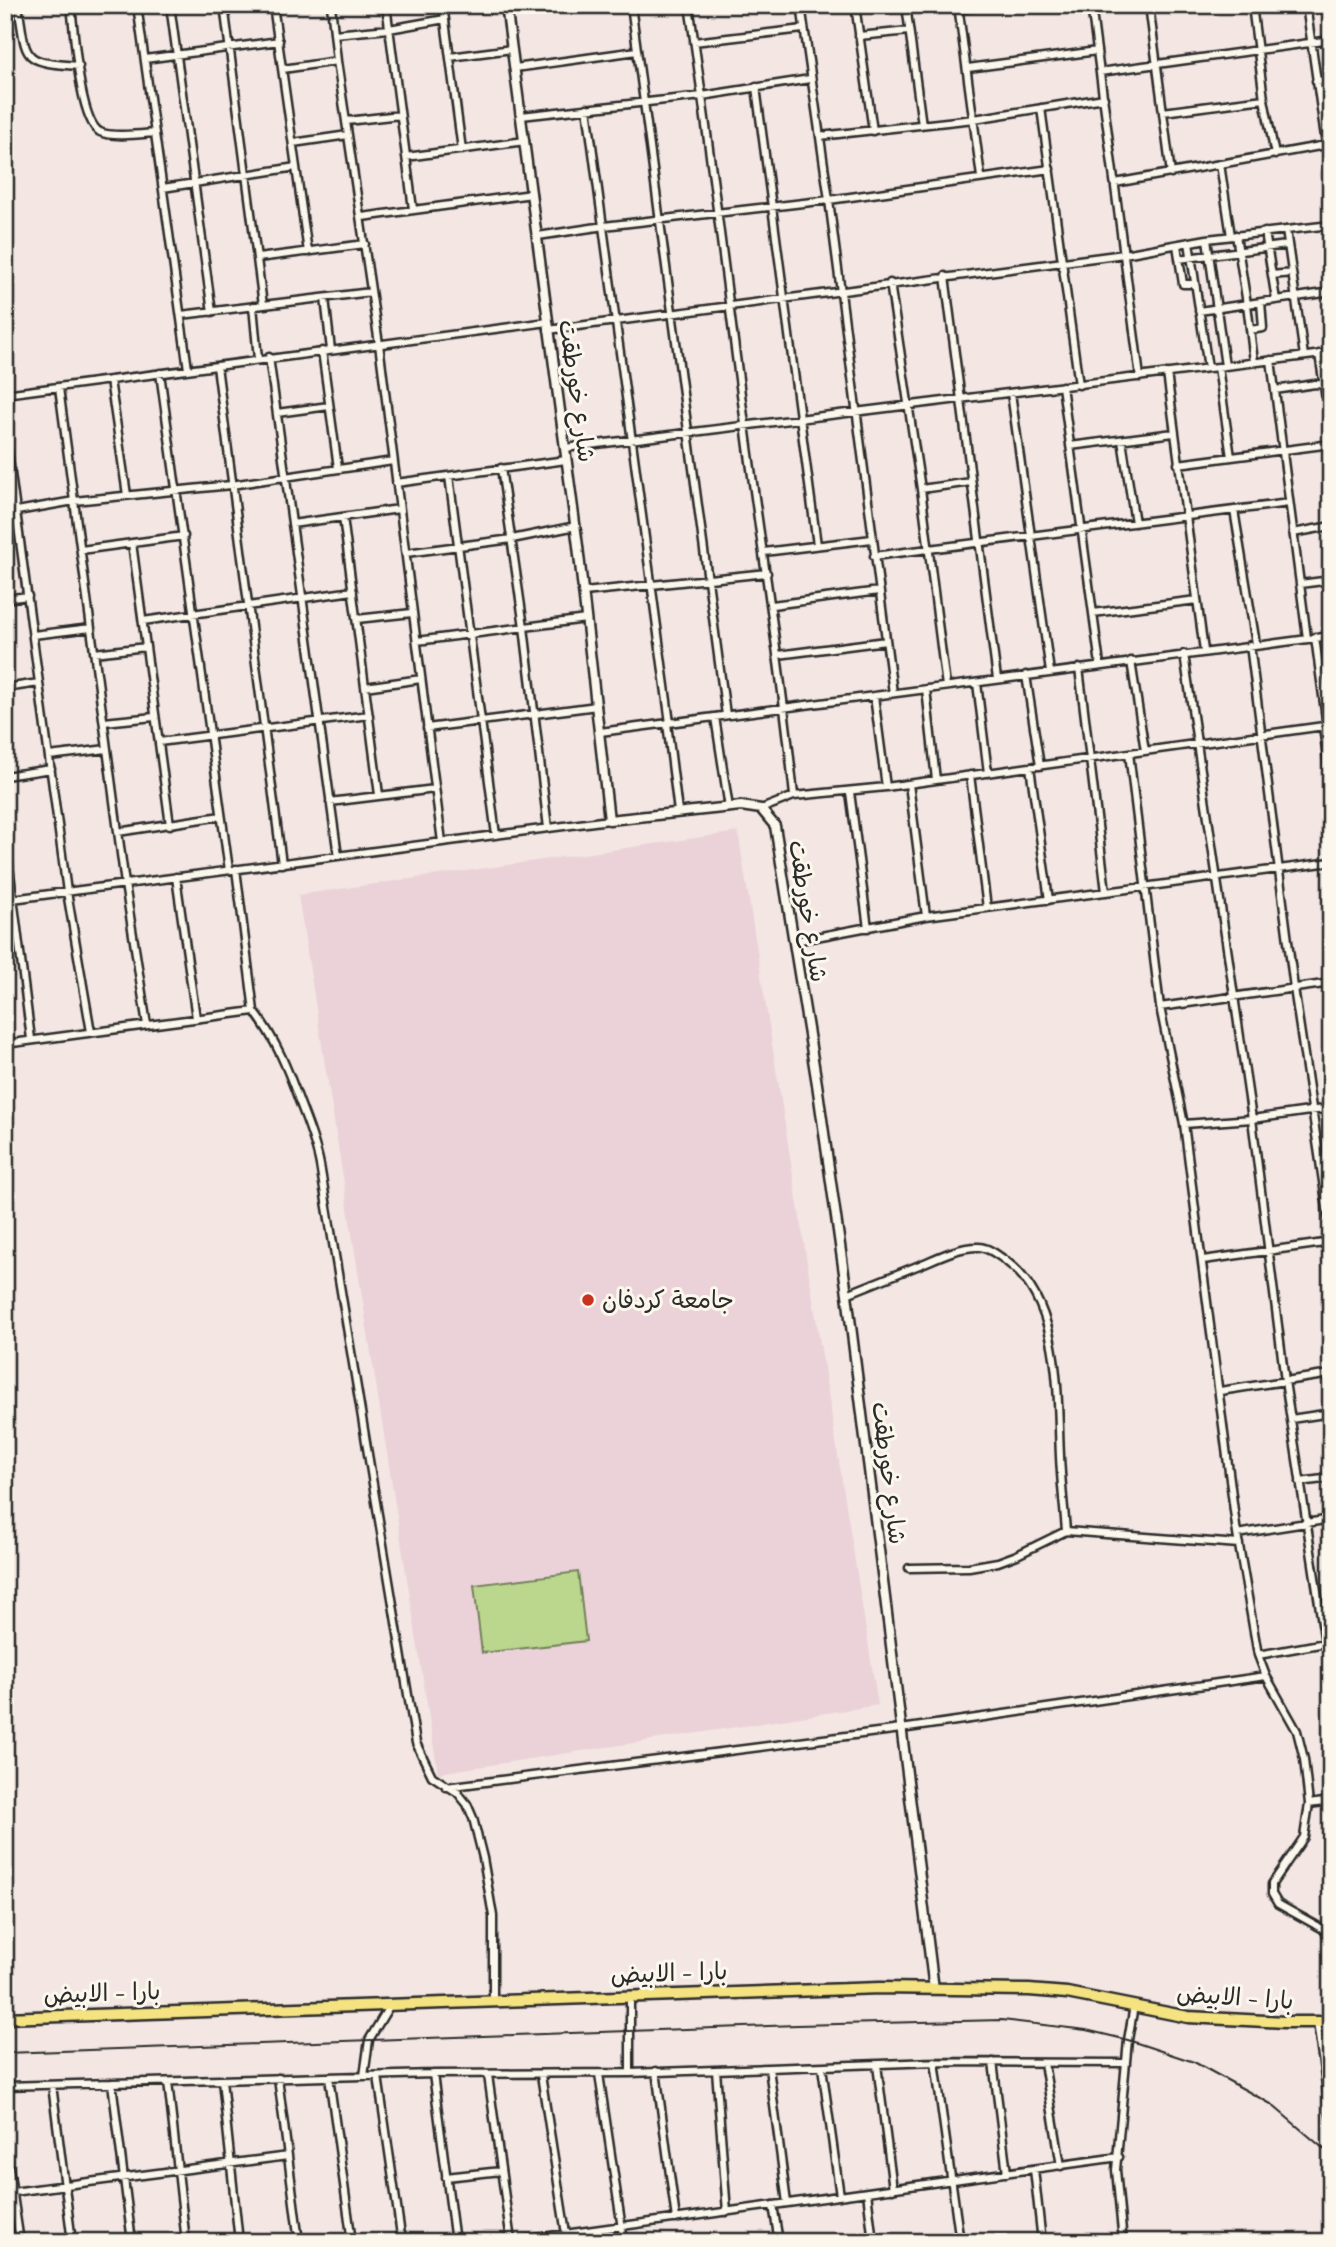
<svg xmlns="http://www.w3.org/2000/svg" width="1336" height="2247" font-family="Mynerve,'Playpen Sans Arabic',sans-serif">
  <rect width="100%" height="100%" fill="#f3e6e3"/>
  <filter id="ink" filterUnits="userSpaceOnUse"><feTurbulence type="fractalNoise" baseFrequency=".0143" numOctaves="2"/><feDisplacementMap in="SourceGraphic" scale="14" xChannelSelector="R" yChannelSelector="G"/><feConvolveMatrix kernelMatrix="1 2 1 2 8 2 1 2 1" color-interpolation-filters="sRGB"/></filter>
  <g filter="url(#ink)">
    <path fill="#ead2d8" d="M 738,832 L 878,1705 L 438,1773 L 298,895 Z"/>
    <path fill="#bbd68d" stroke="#73805c" stroke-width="2" d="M 578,1572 L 586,1641 L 482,1653 L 474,1585 Z"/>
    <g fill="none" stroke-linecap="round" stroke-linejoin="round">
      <g stroke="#2b2b2b" stroke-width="11">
        <path id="minor" d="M 18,5 C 27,60 20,62 79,66
          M 71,5 C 74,29 79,121 100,132 C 112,138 142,134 155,133
          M 137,5 L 188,369
          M 170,5 L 212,312
          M 224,5 L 263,305
          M 273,5 L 308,252
          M 331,5 L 337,61 L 379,344 L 442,842
          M 386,5 L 413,209
          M 443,5 L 462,150
          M 631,5 L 726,715
          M 689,5 C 710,145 726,285 745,424 C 761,548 782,672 794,796
          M 801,5 L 829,200 L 893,693
          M 855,5 L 873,131
          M 906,5 L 922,125
          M 958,5 L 981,177
          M 1091,5 L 1140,377
          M 1149,5 L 1171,174
          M 1252,5 L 1264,99 L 1275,155
          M 1306,5 L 1326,144
          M 959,9 L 992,5
          M 334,34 L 389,29 L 445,19
          M 859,36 L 909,31
          M 694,42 L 803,29
          M 450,57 L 512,49
          M 145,59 L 279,41
          M 515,68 L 637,51
          M 968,68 L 1097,51
          M 283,69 L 337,61
          M 1100,72 L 1331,40
          M 1316,81 L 1331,80
          M 756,87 L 817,545
          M 587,108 L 670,723
          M 1041,108 L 1079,385
          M 1163,112 L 1264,99
          M 521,116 L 702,96 L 810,79
          M 347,121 L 400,115
          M 820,136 L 974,119 L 1104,98
          M 293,143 L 348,135
          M 406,157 L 525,141
          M 1220,164 L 1231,236
          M 1115,183 L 1331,144
          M 163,188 L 296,167
          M 362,217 L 532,194
          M 1286,230 L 1304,356
          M 1265,232 L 1276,300
          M 1236,235 L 1247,304 L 1254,362
          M 538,236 L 604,226 L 829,200 L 1050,169
          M 1207,239 L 1225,366
          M 1189,242 L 1208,368
          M 1177,245 L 1183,284 L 1195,284
          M 258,258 L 365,244
          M 1179,259 L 1287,245
          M 1272,275 L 1292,273
          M 945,276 L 997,679
          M 890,283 L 921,489 L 946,686
          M 325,298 L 331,350
          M 253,306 L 258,359
          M 1199,311 L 1331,292
          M 181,315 L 371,292
          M 548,330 L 1124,254 L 1207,239 L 1331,225
          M 1250,330 L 1263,328 L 1261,302
          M 322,351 L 338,468
          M 1319,354 L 1331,431
          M 269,357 L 338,856
          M 1271,360 L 1307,638
          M 217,366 L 282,864
          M 1218,367 L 1231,457
          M 160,373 L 229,870
          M 1167,373 L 1204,651
          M 110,380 L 127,495
          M 1062,386 L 1100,665
          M 59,388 L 125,884 L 147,1025
          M 1275,390 L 1315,384 L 1331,385
          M 1011,393 L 1050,672
          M 5,394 L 548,322
          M 277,413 L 329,406
          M 5,429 L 67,892 L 91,1032
          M 1122,440 L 1135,523
          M 1070,446 L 1174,433
          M 565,448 L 1331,353
          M 1178,464 L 1331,444
          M 501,468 L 524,627 L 548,828
          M 449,476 L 496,835
          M 396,483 L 566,460
          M 921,489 L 971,482
          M 1234,510 L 1256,644
          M 17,511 L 74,501 L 231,485 L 393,461
          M 343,517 L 379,795
          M 292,524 L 399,509
          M 1293,533 L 1331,526
          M 132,543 L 170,825
          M 81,550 L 184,536
          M 764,552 L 872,539
          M 406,553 L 512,539 L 576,526
          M 874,556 L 1289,503
          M 1300,584 L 1331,580
          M 584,592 L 767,573
          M 5,599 L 28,596
          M 772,605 L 879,591
          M 1093,613 L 1197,600
          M 357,619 L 412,613
          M 143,621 L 353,591
          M 33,635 L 91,628
          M 1315,637 L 1327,726
          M 417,641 L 586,619
          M 1250,645 L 1294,988 L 1331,1235
          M 94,653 L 146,647
          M 1184,654 L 1252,1119 L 1285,1381 L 1325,1643
          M 778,655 L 886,641
          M 1131,661 L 1145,751
          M 1079,668 L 1106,892
          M 1026,675 L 1040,766
          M 977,683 L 988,773
          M 365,687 L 421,679
          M 5,688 L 39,683
          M 926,689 L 936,780
          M 874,696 L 886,787
          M 715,717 L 729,808
          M 104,722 L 154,717
          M 667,723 L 678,812
          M 1323,726 L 1331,789
          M 427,728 L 597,706
          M 600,732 L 1331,636
          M 159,742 L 369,715
          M 1129,753 L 1160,1007 L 1184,1124 L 1237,1534 L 1258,1655 L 1266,1676 L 1297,1731 L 1304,1759 L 1309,1804 L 1304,1837 L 1272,1884 L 1272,1894 L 1278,1904 L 1323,1929 L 1328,1935 L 1331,1951
          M 49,756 L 107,749
          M 1030,767 L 1049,900
          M 970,775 L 987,908
          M 5,776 L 51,769
          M 909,784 L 926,916
          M 850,792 L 868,928
          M 330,802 L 435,789
          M 761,809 L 794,796 L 886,787 L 1331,725
          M 118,832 L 221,816
          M 5,834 L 31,1039
          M 236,869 L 254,1011 C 276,1039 288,1070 300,1103 C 308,1124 316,1143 320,1165 L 416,1743 L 432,1776 L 458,1793 L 467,1804 L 473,1818 L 483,1858 L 493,1916 L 493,2002
          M 176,877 L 196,1018
          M 5,900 L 609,820
          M 795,941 L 926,916 L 1331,862
          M 1160,1007 L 1331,983
          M 5,1044 L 254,1011
          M 1184,1124 L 1252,1119 L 1331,1108
          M 1203,1260 L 1331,1242
          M 847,1294 C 872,1284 897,1274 922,1264 C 939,1257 958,1247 978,1247 C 988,1247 998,1255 1006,1261 C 1062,1302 1057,1394 1060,1456 C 1061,1481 1064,1506 1066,1531
          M 1220,1391 L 1331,1374
          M 1291,1419 L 1331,1413
          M 1300,1482 L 1331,1478
          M 1237,1534 L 1331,1519
          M 909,1568 L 969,1567 L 998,1562 L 1017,1555 L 1066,1531 L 1239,1544
          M 1258,1655 L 1331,1642
          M 446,1787 L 901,1729 L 1266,1676
          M 1309,1804 L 1331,1801
          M 1317,2022 L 1331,2120
          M 935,2062 L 960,2242
          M 993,2062 L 1007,2173
          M 1044,2063 L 1061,2166
          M 877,2065 L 893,2189
          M 822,2067 L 840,2196
          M 769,2068 L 787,2203
          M 716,2070 L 727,2212
          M 656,2071 L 676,2219
          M 630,2073 L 630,1995
          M 433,2074 L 455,2242
          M 599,2074 L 624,2242
          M 488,2075 L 511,2241
          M 541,2075 L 566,2234
          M 364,2076 L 369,2040 L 390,2005
          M 378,2076 L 402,2242
          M 329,2077 L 352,2242
          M 278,2078 L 299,2242
          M 222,2080 L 239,2242
          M 168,2082 L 186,2242
          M 112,2083 L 132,2242
          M 52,2085 L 72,2242
          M 5,2086 L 433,2074 L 630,2073 L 935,2062 L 1126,2063
          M 5,2141 L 20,2242
          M 1034,2169 L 1042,2242
          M 446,2177 L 501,2171
          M 867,2192 L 873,2242
          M 5,2193 L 288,2156
          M 773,2205 L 779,2242
          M 507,2242 L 1119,2157
          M 1123,2242 L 1116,2170 L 1128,2040 L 1134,2006"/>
      </g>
      <g stroke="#2b2b2b" stroke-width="13">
        <path id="tertiary" d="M 506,5 L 578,546 L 609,820 L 741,806 L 761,809 L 775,826 L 817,1084 L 847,1294 L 934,1989"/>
      </g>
      <g stroke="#2b2b2b" stroke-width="15">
        <path id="primary" d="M 5,2018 L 880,1988 L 1029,1990 L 1067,1993 L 1188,2017 L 1285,2022 L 1331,2022"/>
      </g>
      <use href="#minor" stroke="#fbf7ec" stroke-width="6"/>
      <use href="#tertiary" stroke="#fbf7ec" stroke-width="8"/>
      <use href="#primary" stroke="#f5e382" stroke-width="10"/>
      <path stroke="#2b2b2b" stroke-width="2" d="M 5,2053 L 797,2025 L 1002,2020 L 1086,2030 L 1128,2040 L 1194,2062 L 1271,2104 L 1331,2155"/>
    </g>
  </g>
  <circle fill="#c8321e" stroke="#fbf7ec" stroke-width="2.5" cx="588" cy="1300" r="7"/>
  <g text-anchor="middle" stroke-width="6" stroke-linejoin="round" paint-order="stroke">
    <g font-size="24" fill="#2b2b2b" stroke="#fbf7ec">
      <text transform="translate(577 391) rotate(82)" y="8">شارع خورطقت</text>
      <text transform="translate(808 911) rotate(81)" y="8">شارع خورطقت</text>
      <text transform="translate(889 1473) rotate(83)" y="8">شارع خورطقت</text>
      <text transform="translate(669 1973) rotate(-2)" y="8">بارا - الابيض</text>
      <text transform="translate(102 1993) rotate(-2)" y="8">بارا - الابيض</text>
      <text transform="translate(1235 1997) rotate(4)" y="8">بارا - الابيض</text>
    </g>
    <g font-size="24" fill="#2b2b2b" stroke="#fbf7ec" text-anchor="start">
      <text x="602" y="1308">جامعة كردفان</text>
    </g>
  </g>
  <rect width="1336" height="2247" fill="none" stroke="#fbf7ec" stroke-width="28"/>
  <rect x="14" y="14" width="1308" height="2219" fill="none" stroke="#2b2b2b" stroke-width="2.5" filter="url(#ink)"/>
</svg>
